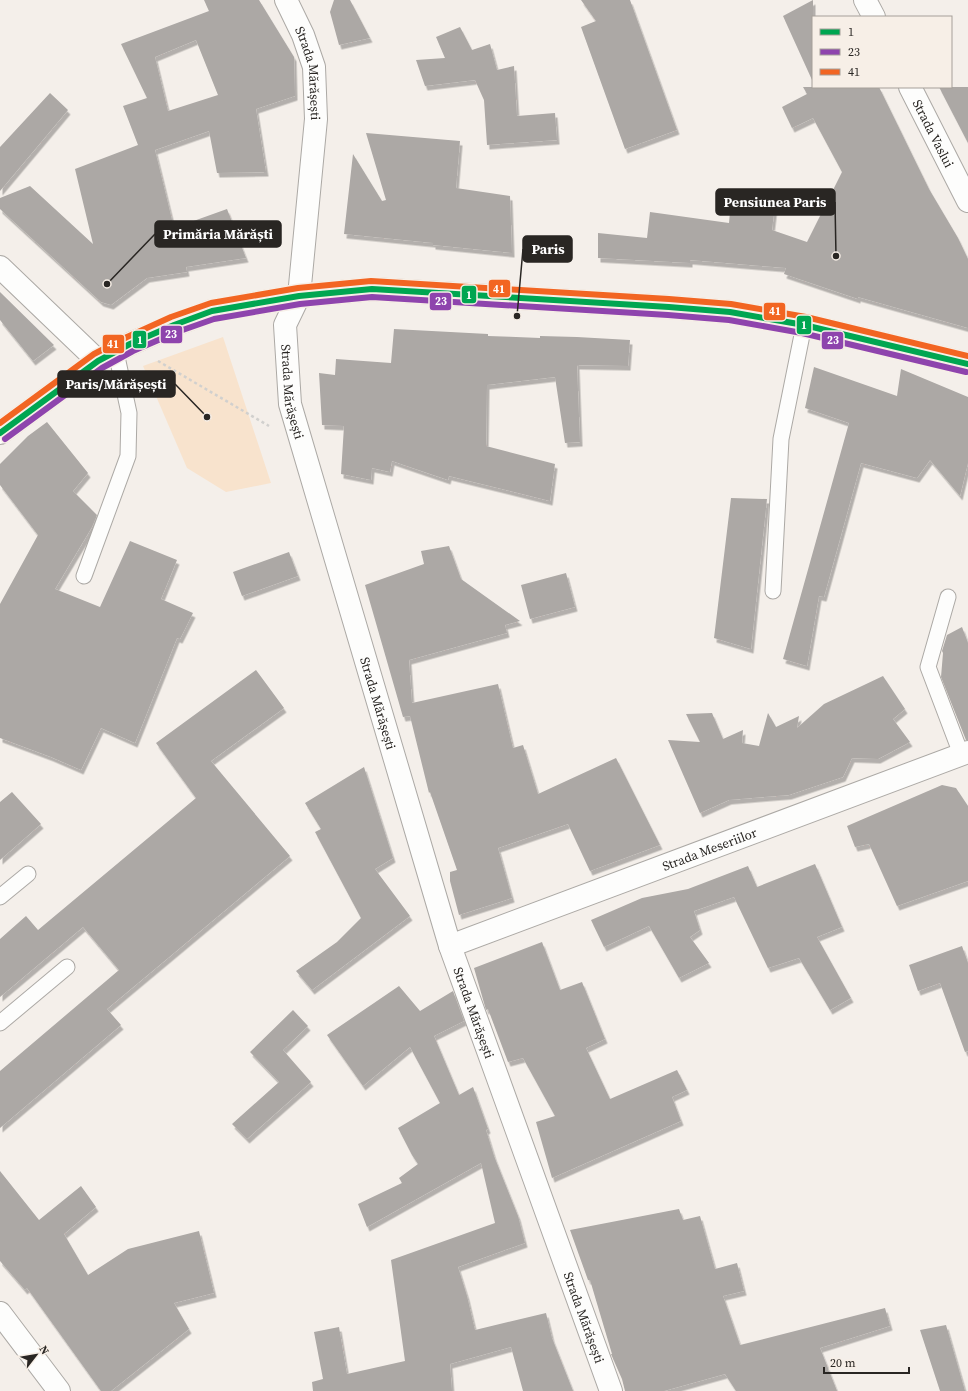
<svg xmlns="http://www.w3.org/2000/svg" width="968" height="1391" font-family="'Source Serif 4',serif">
  <defs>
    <filter id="shadow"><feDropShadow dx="2.5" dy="4.5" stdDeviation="0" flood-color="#0004"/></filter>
  </defs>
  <rect width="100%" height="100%" fill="#f4efea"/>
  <path fill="#f8e3cd" d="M 223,337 L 271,483 L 226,492 L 187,468 L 143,366 Z"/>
  <path fill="#aca8a5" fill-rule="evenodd" filter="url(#shadow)" d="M 204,0 L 259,0 L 294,57 L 295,96 L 256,109 L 266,172 L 217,173 L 209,131 L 155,150 L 174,228 L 227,209 L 246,258 L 186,267 L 187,272 L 147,278 L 111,305 L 101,302 L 0,209 L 0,198 L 30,186 L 93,244 L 75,169 L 138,145 L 123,106 L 147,98 L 121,44 L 209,11 ZM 196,40 L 218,95 L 168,111 L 155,57 Z
    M 334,0 L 350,0 L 370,38 L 339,45 L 330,12 Z
    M 581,0 L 630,0 L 677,130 L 625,149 L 581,27 L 596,21 Z
    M 813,0 L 813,82 L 783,16 Z
    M 460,27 L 472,50 L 490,44 L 497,70 L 514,66 L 517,116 L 555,113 L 557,140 L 487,145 L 484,100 L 475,80 L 425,86 L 416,60 L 445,58 L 436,37 Z
    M 803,87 L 879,87 L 929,189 L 958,238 L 968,259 L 968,328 L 858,297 L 858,299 L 784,274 L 786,268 L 690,260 L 690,263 L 598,258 L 598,233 L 647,238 L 650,212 L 729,223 L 732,189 L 776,197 L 772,230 L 807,242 L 842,172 L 813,118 L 792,128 L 782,107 L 807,94 Z
    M 939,87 L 968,87 L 968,143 Z
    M 50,93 L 68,110 L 0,191 L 0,147 Z
    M 366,133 L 460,141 L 456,188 L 510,196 L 512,253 L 433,245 L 433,243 L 344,234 L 353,154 L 382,201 L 386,200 Z
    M 0,292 L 54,345 L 33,361 L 0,320 Z
    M 394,329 L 488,334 L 488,336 L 540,338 L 540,336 L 577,337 L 630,340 L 628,366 L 577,365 L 580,442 L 565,443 L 555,377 L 487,385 L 486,446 L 555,464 L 550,501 L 449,476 L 448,480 L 392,461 L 390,472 L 372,468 L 371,480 L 341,474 L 344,426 L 322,425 L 319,373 L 335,375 L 336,359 L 391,363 Z
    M 814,367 L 897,396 L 901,369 L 968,397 L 968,463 L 960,496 L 930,460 L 917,478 L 861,463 L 824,597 L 819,596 L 807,666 L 783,659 L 849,423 L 805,408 Z
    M 47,422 L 88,473 L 73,491 L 97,515 L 92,527 L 55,589 L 100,607 L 130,541 L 177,560 L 161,599 L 193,613 L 180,639 L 177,638 L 135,743 L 101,728 L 81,770 L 51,757 L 0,738 L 0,604 L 38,535 L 0,485 L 0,464 L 28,436 Z
    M 731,498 L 767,499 L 751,649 L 714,638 Z
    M 449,546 L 461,579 L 520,621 L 505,625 L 507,633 L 409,660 L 412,703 L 498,684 L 513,748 L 523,745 L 538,794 L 616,758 L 660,845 L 590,871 L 568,824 L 498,848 L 512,898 L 459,915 L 450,881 L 450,872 L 457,870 L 430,792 L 429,793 L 410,716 L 403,717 L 365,585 L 424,564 L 421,551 Z
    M 289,552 L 298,576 L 242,596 L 233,572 Z
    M 566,573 L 575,607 L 530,619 L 521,585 Z
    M 962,627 L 968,643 L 968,740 L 966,740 L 941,677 L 943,653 L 942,651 L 947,635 Z
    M 256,670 L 284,708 L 211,761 L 290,856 L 107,1009 L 121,1025 L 0,1128 L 0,1071 L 119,970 L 83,927 L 0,997 L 0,939 L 26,916 L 38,930 L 196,798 L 156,743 Z
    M 883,676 L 905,709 L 893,719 L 910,742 L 878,759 L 852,758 L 843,777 L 789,795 L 729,800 L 700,813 L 668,740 L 700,742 L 686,714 L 712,713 L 723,739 L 743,730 L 742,743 L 759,746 L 768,713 L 776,727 L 799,716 L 797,728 L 824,704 Z
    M 364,767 L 393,858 L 375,869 L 410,916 L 312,990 L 296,971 L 337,942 L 361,918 L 315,832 L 321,829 L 305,803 Z
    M 942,785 L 956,788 L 968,806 L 968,881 L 897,906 L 869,844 L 855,847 L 847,826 Z
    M 12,792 L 41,824 L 0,860 L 0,802 Z
    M 815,864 L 842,927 L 817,937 L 851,998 L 830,1010 L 799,958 L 768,968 L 734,897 L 694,911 L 700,930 L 690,937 L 709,963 L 679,978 L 649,926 L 604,947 L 591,920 L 642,898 L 688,889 L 748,866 L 757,887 Z
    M 542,942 L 560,990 L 582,982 L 605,1039 L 586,1048 L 610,1099 L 677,1070 L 687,1090 L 672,1097 L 681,1121 L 552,1178 L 536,1122 L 555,1116 L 523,1058 L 508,1062 L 488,1009 L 486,1010 L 474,968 Z
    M 962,946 L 968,963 L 968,1051 L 965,1052 L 940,983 L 918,991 L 909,965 Z
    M 399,986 L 420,1011 L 453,991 L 464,1021 L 434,1036 L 459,1095 L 473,1087 L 488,1129 L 486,1130 L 494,1156 L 518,1216 L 525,1243 L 458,1267 L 467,1296 L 475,1330 L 546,1313 L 552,1338 L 573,1391 L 523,1391 L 511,1347 L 450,1364 L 452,1391 L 313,1391 L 312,1382 L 323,1379 L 314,1332 L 339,1327 L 347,1374 L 405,1361 L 391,1260 L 495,1223 L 481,1163 L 367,1227 L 358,1204 L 402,1183 L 399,1178 L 418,1164 L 412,1155 L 398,1128 L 440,1103 L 410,1047 L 363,1086 L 327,1035 Z
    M 293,1010 L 308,1026 L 283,1050 L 311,1082 L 247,1139 L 232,1124 L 279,1082 L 250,1052 Z
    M 0,1171 L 39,1220 L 81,1186 L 96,1207 L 64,1234 L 88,1275 L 128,1249 L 199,1231 L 214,1293 L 174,1303 L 189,1329 L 111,1391 L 101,1391 L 27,1288 L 25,1290 L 0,1261 Z
    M 679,1209 L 683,1220 L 700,1216 L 715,1269 L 737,1263 L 744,1291 L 723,1296 L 740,1345 L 885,1308 L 890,1326 L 820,1348 L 837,1391 L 736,1391 L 725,1374 L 664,1391 L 625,1391 L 622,1379 L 611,1354 L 612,1354 L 590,1280 L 588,1280 L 570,1230 Z
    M 946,1325 L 965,1391 L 940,1391 L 920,1330 Z"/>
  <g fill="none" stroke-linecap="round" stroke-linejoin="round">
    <g stroke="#aca9a5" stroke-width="17">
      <path id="lane" d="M 84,576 L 128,456 L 129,413 L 116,352
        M 773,591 L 781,439 L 804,325
        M 948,597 L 928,667 L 961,754
        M 0,897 L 28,874
        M 0,1023 L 67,967"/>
    </g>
    <g stroke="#aca9a5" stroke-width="24">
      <g id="street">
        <path id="s1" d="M 286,0 L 303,35 L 314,67 L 316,119 L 299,296 L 285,325 L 290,404 L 450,946 L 611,1391"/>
        <path d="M 865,0 L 874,17"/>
        <path id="s2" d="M 910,87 L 968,201"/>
        <path d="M 0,267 L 98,361"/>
        <path id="s3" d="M 450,946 L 968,752"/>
      </g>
    </g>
    <g stroke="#aca9a5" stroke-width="24">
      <path id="secondary" d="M 0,433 L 98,361 L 130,344 L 174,325 L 212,311 L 299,296 L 372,289 L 669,307 L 730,312 L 804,325 L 968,364
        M 0,1313 L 59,1391"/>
    </g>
    <path stroke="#d1d0ce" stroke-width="2.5" stroke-dasharray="3 3" stroke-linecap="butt" d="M 158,361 L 269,426"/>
    <use href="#lane" stroke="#fdfdfc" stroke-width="15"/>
    <use href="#street" stroke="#fdfdfc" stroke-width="22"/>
    <use href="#secondary" stroke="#fdfdfc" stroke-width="22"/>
    <g stroke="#f7efe7" stroke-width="9">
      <path id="bus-1" d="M 0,433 L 98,361 L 130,344 L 174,325 L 212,311 L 299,296 L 372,289 L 669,307 L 730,312 L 804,325 L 968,364"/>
    </g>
    <g stroke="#f7efe7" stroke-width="9">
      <path id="bus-2" d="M 5,439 L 102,368 L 133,351 L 177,332 L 214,319 L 300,304 L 372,297 L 668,315 L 729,320 L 802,333 L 966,372"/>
    </g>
    <g stroke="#f7efe7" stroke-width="9">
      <path id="bus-3" d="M 0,423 L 94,354 L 127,337 L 171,317 L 211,303 L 298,288 L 371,281 L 669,299 L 731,304 L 806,317 L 968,356"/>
    </g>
    <use href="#bus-1" stroke="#00a651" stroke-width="6"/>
    <use href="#bus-2" stroke="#8e44ad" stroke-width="6"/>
    <use href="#bus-3" stroke="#f26522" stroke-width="6"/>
  </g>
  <g text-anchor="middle" stroke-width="4" stroke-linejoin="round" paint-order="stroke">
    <g font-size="13" fill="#292623" stroke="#f7efe7">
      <text dy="5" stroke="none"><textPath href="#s1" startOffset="78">Strada Mărășești</textPath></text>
      <text dy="5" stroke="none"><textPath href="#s2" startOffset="52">Strada Vaslui</textPath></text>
      <text dy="5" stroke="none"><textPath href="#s1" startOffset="402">Strada Mărășești</textPath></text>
      <text dy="5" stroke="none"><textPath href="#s1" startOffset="726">Strada Mărășești</textPath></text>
      <text dy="5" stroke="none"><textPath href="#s3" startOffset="277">Strada Meseriilor</textPath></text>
      <text dy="5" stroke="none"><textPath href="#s1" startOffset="1050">Strada Mărășești</textPath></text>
      <text dy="5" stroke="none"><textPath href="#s1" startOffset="1374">Strada Mărășești</textPath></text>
    </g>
  </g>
  <path fill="none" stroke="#292623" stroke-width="1.5" d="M836 256L835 202M107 284L155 234M517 316L523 249M207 417L175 384"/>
  <g fill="#292623" stroke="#f7efe7" stroke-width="1.5">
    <circle cx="836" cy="256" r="4"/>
    <circle cx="107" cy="284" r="4"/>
    <circle cx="517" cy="316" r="4"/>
    <circle cx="207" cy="417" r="4"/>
  </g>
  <g fill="#292623" stroke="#292623" stroke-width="1.5">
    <rect x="716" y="189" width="119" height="26" rx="4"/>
    <rect x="155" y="221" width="126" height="26" rx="4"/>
    <rect x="523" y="236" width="49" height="26" rx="4"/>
    <rect x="58" y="371" width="117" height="26" rx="4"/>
  </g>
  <g font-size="14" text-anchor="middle" font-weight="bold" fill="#fff">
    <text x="775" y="207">Pensiunea Paris</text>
    <text x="218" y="239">Primăria Mărăști</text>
    <text x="548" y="254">Paris</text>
    <text x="116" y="389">Paris/Mărășești</text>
  </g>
  <g stroke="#f7efe7" stroke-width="1.5">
    <rect x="488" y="279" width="23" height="19" rx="4" fill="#f26522"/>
    <rect x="461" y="285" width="16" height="19" rx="4" fill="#00a651"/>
    <rect x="429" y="292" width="23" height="19" rx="4" fill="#8e44ad"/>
    <rect x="763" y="302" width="23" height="19" rx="4" fill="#f26522"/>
    <rect x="796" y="315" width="16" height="20" rx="4" fill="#00a651"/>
    <rect x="160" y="325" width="23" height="19" rx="4" fill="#8e44ad"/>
    <rect x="132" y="330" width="15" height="19" rx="4" fill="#00a651"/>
    <rect x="821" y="331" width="23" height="19" rx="4" fill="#8e44ad"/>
    <rect x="102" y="334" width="23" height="20" rx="4" fill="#f26522"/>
  </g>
  <g font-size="11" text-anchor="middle" font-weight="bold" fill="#fff">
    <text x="499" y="293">41</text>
    <text x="469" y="299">1</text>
    <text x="441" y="305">23</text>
    <text x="775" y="315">41</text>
    <text x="804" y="329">1</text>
    <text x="171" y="338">23</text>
    <text x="140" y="344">1</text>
    <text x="833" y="344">23</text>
    <text x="113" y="348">41</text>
  </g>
  <rect x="812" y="16" width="140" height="72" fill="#f7efe7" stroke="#a59f99"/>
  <rect x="820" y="29" width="20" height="6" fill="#00a651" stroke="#a59f99"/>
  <text x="848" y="36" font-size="12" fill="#292623">1</text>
  <rect x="820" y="49" width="20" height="6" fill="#8e44ad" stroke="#a59f99"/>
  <text x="848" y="56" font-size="12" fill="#292623">23</text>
  <rect x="820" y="69" width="20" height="6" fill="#f26522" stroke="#a59f99"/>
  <text x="848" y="76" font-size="12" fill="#292623">41</text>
  <g transform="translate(36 1355) rotate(59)" stroke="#f7efe7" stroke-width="3" paint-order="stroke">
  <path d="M0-3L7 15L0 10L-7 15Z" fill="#292623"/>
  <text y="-6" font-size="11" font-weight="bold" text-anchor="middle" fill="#292623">N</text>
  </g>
  <path d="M824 1367v6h85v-6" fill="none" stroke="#292623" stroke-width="2"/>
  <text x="830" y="1367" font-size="12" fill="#292623" stroke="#f7efe7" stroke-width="3" paint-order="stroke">20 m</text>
</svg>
